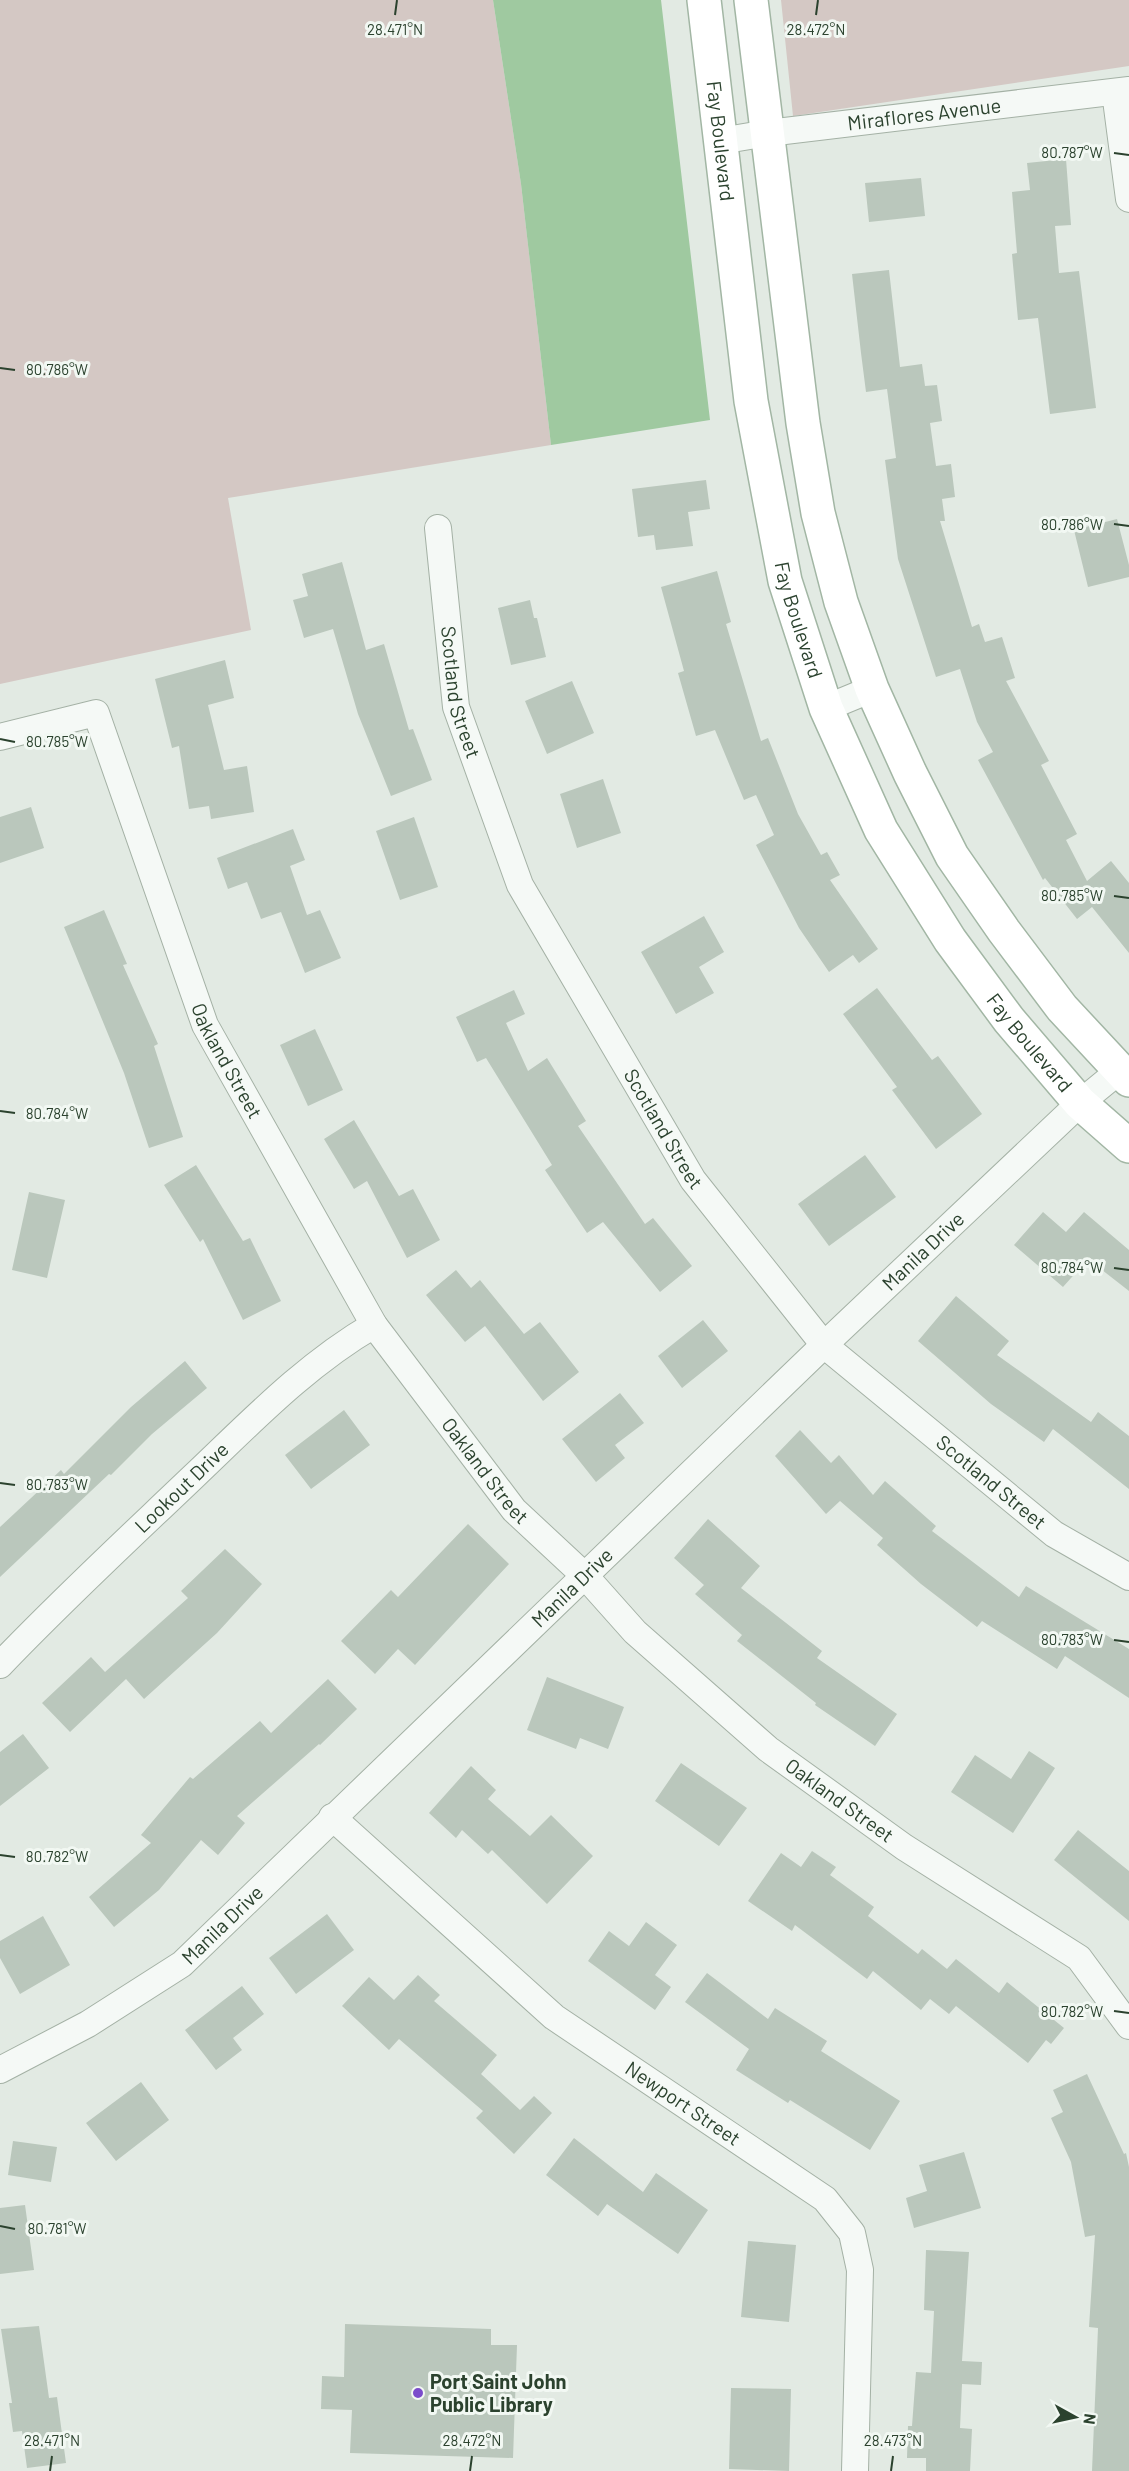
<svg xmlns="http://www.w3.org/2000/svg" width="1129" height="2471" font-family="Barlow,sans-serif">
  <rect width="100%" height="100%" fill="#e2eae3"/>
  <path fill="#d4c8c4" d="M 0,0 L 493,0 L 521,184 L 551,445 L 228,498 L 251,630 L 0,684 Z
    M 781,0 L 1129,0 L 1129,66 L 793,116 Z"/>
  <path fill="#9fc9a0" d="M 493,0 L 661,0 L 710,420 L 551,445 L 521,184 Z"/>
  <path fill="#bac7bc" d="M 1066,159 L 1071,225 L 1055,226 L 1059,273 L 1079,271 L 1096,408 L 1050,414 L 1038,318 L 1018,320 L 1012,254 L 1017,253 L 1012,192 L 1030,190 L 1027,163 Z
    M 921,178 L 925,216 L 869,222 L 865,183 Z
    M 889,270 L 900,367 L 922,364 L 925,386 L 937,385 L 942,421 L 930,423 L 936,466 L 951,464 L 955,497 L 942,499 L 945,521 L 940,521 L 972,627 L 979,624 L 985,642 L 1002,637 L 1015,678 L 1006,681 L 1049,761 L 1041,765 L 1077,834 L 1066,840 L 1087,881 L 1111,861 L 1129,883 L 1129,953 L 1092,907 L 1077,919 L 1045,878 L 1043,880 L 978,760 L 993,752 L 977,722 L 960,669 L 936,677 L 898,559 L 885,460 L 896,458 L 887,389 L 866,392 L 861,353 L 852,274 Z
    M 706,480 L 710,509 L 688,512 L 693,546 L 656,550 L 654,535 L 638,537 L 632,489 Z
    M 1117,519 L 1129,565 L 1129,577 L 1088,587 L 1074,530 Z
    M 342,562 L 366,650 L 384,644 L 409,730 L 413,729 L 432,780 L 391,796 L 358,714 L 333,629 L 304,638 L 293,600 L 308,596 L 302,574 Z
    M 717,571 L 731,622 L 726,624 L 761,741 L 768,738 L 798,814 L 821,855 L 827,852 L 840,875 L 830,880 L 878,949 L 859,963 L 853,955 L 829,972 L 799,928 L 756,845 L 774,835 L 756,795 L 744,800 L 715,730 L 696,736 L 678,673 L 684,671 L 661,587 Z
    M 530,600 L 534,618 L 537,618 L 546,657 L 511,665 L 498,608 Z
    M 225,660 L 234,698 L 208,705 L 224,770 L 247,766 L 254,812 L 211,819 L 209,806 L 189,809 L 179,746 L 172,748 L 155,679 Z
    M 572,681 L 594,733 L 547,754 L 525,701 Z
    M 603,779 L 621,833 L 577,848 L 560,794 Z
    M 31,807 L 44,848 L 0,863 L 0,817 Z
    M 414,817 L 438,887 L 400,900 L 376,831 Z
    M 293,829 L 305,860 L 290,866 L 307,915 L 320,910 L 341,958 L 305,973 L 281,912 L 261,919 L 247,882 L 228,889 L 217,858 Z
    M 104,910 L 127,964 L 123,965 L 158,1044 L 154,1046 L 183,1137 L 149,1148 L 124,1073 L 64,927 Z
    M 704,916 L 724,952 L 699,967 L 714,993 L 676,1014 L 641,952 Z
    M 877,988 L 932,1060 L 938,1056 L 982,1114 L 936,1149 L 892,1090 L 897,1087 L 843,1014 Z
    M 514,990 L 525,1014 L 506,1023 L 528,1071 L 547,1058 L 586,1121 L 578,1126 L 645,1224 L 653,1218 L 692,1266 L 660,1292 L 603,1222 L 587,1233 L 545,1170 L 552,1165 L 486,1058 L 477,1062 L 456,1017 Z
    M 315,1029 L 343,1090 L 308,1106 L 280,1045 Z
    M 354,1120 L 399,1196 L 413,1189 L 440,1240 L 407,1258 L 367,1181 L 354,1189 L 324,1139 Z
    M 865,1155 L 896,1197 L 829,1246 L 798,1204 Z
    M 196,1165 L 243,1241 L 250,1238 L 281,1301 L 243,1320 L 203,1239 L 200,1242 L 164,1185 Z
    M 29,1192 L 65,1200 L 47,1278 L 12,1270 Z
    M 1043,1212 L 1066,1232 L 1084,1212 L 1129,1250 L 1129,1291 L 1088,1259 L 1063,1287 L 1014,1245 Z
    M 456,1270 L 471,1288 L 480,1280 L 524,1334 L 540,1322 L 579,1372 L 543,1401 L 485,1326 L 465,1342 L 426,1295 Z
    M 956,1296 L 1009,1341 L 997,1355 L 1091,1422 L 1098,1412 L 1129,1436 L 1129,1489 L 1053,1429 L 1044,1442 L 991,1404 L 918,1341 Z
    M 703,1320 L 728,1351 L 682,1388 L 658,1356 Z
    M 185,1361 L 207,1388 L 152,1434 L 111,1475 L 109,1474 L 0,1577 L 0,1527 L 61,1470 L 64,1474 L 131,1407 Z
    M 620,1393 L 644,1423 L 615,1445 L 625,1458 L 596,1482 L 562,1439 Z
    M 344,1410 L 370,1445 L 311,1489 L 285,1455 Z
    M 800,1430 L 831,1463 L 839,1455 L 873,1495 L 885,1481 L 936,1526 L 932,1531 L 1019,1597 L 1026,1586 L 1129,1649 L 1129,1698 L 1065,1656 L 1057,1669 L 982,1621 L 977,1627 L 921,1584 L 877,1545 L 883,1538 L 840,1501 L 826,1514 L 775,1456 Z
    M 708,1519 L 760,1566 L 741,1588 L 822,1651 L 817,1658 L 897,1714 L 875,1746 L 815,1705 L 816,1703 L 737,1641 L 742,1635 L 695,1594 L 704,1585 L 674,1558 Z
    M 468,1524 L 509,1564 L 415,1665 L 398,1649 L 375,1674 L 341,1641 L 391,1590 L 398,1597 Z
    M 225,1549 L 262,1584 L 217,1633 L 144,1699 L 126,1679 L 70,1732 L 42,1703 L 91,1657 L 105,1672 L 188,1598 L 181,1591 Z
    M 547,1677 L 624,1707 L 608,1749 L 580,1738 L 576,1749 L 527,1730 Z
    M 328,1679 L 357,1709 L 320,1745 L 319,1744 L 237,1816 L 245,1823 L 218,1855 L 201,1840 L 159,1890 L 114,1927 L 89,1897 L 151,1843 L 141,1835 L 190,1777 L 193,1779 L 260,1721 L 271,1733 Z
    M 23,1734 L 49,1768 L 0,1806 L 0,1752 Z
    M 1029,1751 L 1055,1768 L 1013,1833 L 951,1792 L 975,1755 L 1011,1779 Z
    M 681,1763 L 747,1808 L 719,1846 L 655,1801 Z
    M 471,1766 L 496,1790 L 488,1799 L 530,1836 L 551,1815 L 593,1856 L 547,1904 L 492,1850 L 488,1854 L 462,1830 L 456,1838 L 429,1813 Z
    M 1078,1830 L 1129,1871 L 1129,1921 L 1054,1860 Z
    M 812,1851 L 836,1867 L 830,1875 L 874,1907 L 868,1916 L 918,1954 L 922,1949 L 947,1969 L 956,1959 L 999,1993 L 1007,1982 L 1064,2028 L 1051,2044 L 1046,2040 L 1028,2063 L 956,2006 L 949,2014 L 930,1999 L 921,2010 L 873,1971 L 867,1979 L 795,1925 L 792,1931 L 748,1901 L 781,1853 L 801,1867 Z
    M 327,1914 L 354,1950 L 296,1994 L 269,1958 Z
    M 43,1916 L 70,1965 L 20,1994 L 0,1958 L 0,1941 Z
    M 646,1922 L 677,1945 L 655,1975 L 671,1987 L 655,2010 L 588,1961 L 609,1931 L 629,1946 Z
    M 707,1973 L 768,2019 L 775,2008 L 827,2041 L 821,2051 L 900,2101 L 870,2150 L 790,2100 L 788,2103 L 736,2070 L 749,2049 L 685,2002 Z
    M 418,1975 L 440,1995 L 434,2001 L 497,2055 L 481,2074 L 520,2110 L 534,2096 L 552,2113 L 514,2154 L 476,2118 L 483,2111 L 399,2039 L 389,2050 L 342,2006 L 369,1977 L 394,2000 Z
    M 242,1986 L 264,2014 L 233,2038 L 242,2050 L 216,2070 L 185,2030 Z
    M 1087,2074 L 1124,2154 L 1126,2153 L 1129,2167 L 1129,2471 L 1092,2471 L 1098,2328 L 1089,2327 L 1095,2235 L 1085,2237 L 1071,2162 L 1051,2118 L 1063,2112 L 1053,2090 Z
    M 141,2082 L 169,2120 L 116,2161 L 86,2123 Z
    M 574,2138 L 643,2192 L 656,2173 L 708,2210 L 678,2254 L 607,2204 L 598,2216 L 546,2175 Z
    M 13,2141 L 57,2147 L 51,2182 L 8,2175 Z
    M 964,2152 L 981,2208 L 914,2228 L 906,2198 L 927,2191 L 919,2165 Z
    M 25,2205 L 34,2270 L 0,2274 L 0,2208 Z
    M 748,2241 L 796,2245 L 789,2322 L 741,2317 Z
    M 926,2250 L 969,2252 L 962,2361 L 982,2362 L 981,2385 L 962,2384 L 960,2428 L 972,2429 L 970,2471 L 926,2471 L 926,2458 L 907,2458 L 908,2426 L 912,2426 L 916,2372 L 931,2373 L 934,2311 L 924,2310 Z
    M 345,2324 L 491,2329 L 491,2345 L 517,2345 L 513,2458 L 350,2453 L 352,2410 L 321,2409 L 322,2376 L 344,2377 Z
    M 39,2326 L 49,2398 L 57,2397 L 66,2463 L 27,2468 L 22,2431 L 13,2432 L 9,2403 L 12,2403 L 1,2329 Z
    M 731,2388 L 791,2389 L 789,2471 L 729,2469 Z"/>
  <g fill="none" stroke-linecap="round" stroke-linejoin="round">
    <g stroke="#a4b1a5" stroke-width="28">
      <g id="minor">
        <path d="M 1115,92 L 1129,199"/>
        <path id="s1" d="M 720,141 L 768,133 L 1129,90"/>
        <path id="s2" d="M 438,528 L 456,707 L 520,885 L 693,1180 L 824,1345 L 1054,1534 L 1129,1577"/>
        <path d="M 826,708 L 872,689"/>
        <path id="s3" d="M 0,737 L 96,713 L 205,1025 L 374,1325 L 514,1510 L 586,1577 L 635,1632 L 768,1749 L 904,1847 L 1079,1958 L 1129,2026"/>
        <path id="s4" d="M 0,1665 C 62,1600 128,1539 193,1477 C 250,1423 305,1365 374,1325"/>
        <path id="s5" d="M 332,1817 L 554,2017 L 825,2199 L 852,2233 L 860,2270 L 855,2471"/>
        <path id="s6" d="M 0,2070 L 88,2024 L 182,1964 L 824,1345 L 1080,1103 L 1119,1071"/>
      </g>
    </g>
    <g stroke="#a2b6a4" stroke-width="36">
      <g id="major">
        <path id="s7" d="M 704,0 L 751,401 L 785,581 L 826,708 L 881,830 L 950,940 L 1009,1020 L 1080,1103 L 1129,1146"/>
        <path d="M 751,0 L 803,423 L 818,513 L 841,602 L 872,689 L 910,773 L 952,856 L 1004,931 L 1062,1008 L 1129,1080"/>
      </g>
    </g>
    <use href="#minor" stroke="#f5f9f6" stroke-width="26"/>
    <use href="#major" stroke="#fff" stroke-width="33"/>
  </g>
  <path fill="none" stroke="#2b422e" stroke-width="2" d="M 395,15 L 397,0M 816,15 L 818,0M 1114,153 L 1129,155M 0,368 L 15,370M 1114,524 L 1129,526M 0,739 L 15,742M 1114,896 L 1129,898M 0,1111 L 15,1113M 1114,1268 L 1129,1270M 0,1483 L 15,1485M 1114,1640 L 1129,1642M 0,1855 L 15,1857M 1114,2011 L 1129,2013M 0,2226 L 15,2229M 50,2471 L 52,2456M 470,2471 L 472,2456M 891,2471 L 893,2456"/>
  <circle fill="#7b4ccb" stroke="#f2f8f3" stroke-width="2" cx="418" cy="2393" r="6"/>
  <g text-anchor="middle" stroke-width="6" stroke-linejoin="round" paint-order="stroke">
    <g font-size="20" fill="#2b422e" stroke="#f2f8f3">
      <text dy="7" stroke="none"><textPath href="#s1" startOffset="206">Miraflores Avenue</textPath></text>
      <text dy="7" stroke="none"><textPath href="#s7" startOffset="142">Fay Boulevard</textPath></text>
      <text dy="7" stroke="none"><textPath href="#s7" startOffset="628">Fay Boulevard</textPath></text>
      <text dy="7" stroke="none"><textPath href="#s2" startOffset="166">Scotland Street</textPath></text>
      <text dy="7" stroke="none"><textPath href="#s7" startOffset="1114">Fay Boulevard</textPath></text>
      <text dy="7" stroke="none"><textPath href="#s3" startOffset="471">Oakland Street</textPath></text>
      <text dy="7" stroke="none"><textPath href="#s2" startOffset="652">Scotland Street</textPath></text>
      <text dy="7" stroke="none"><textPath href="#s6" startOffset="1239">Manila Drive</textPath></text>
      <text dy="7" stroke="none"><textPath href="#s3" startOffset="957">Oakland Street</textPath></text>
      <text dy="7" stroke="none"><textPath href="#s2" startOffset="1138">Scotland Street</textPath></text>
      <text dy="7" stroke="none"><textPath href="#s4" startOffset="254">Lookout Drive</textPath></text>
      <text dy="7" stroke="none"><textPath href="#s6" startOffset="753">Manila Drive</textPath></text>
      <text dy="7" stroke="none"><textPath href="#s3" startOffset="1443">Oakland Street</textPath></text>
      <text dy="7" stroke="none"><textPath href="#s6" startOffset="267">Manila Drive</textPath></text>
      <text dy="7" stroke="none"><textPath href="#s5" startOffset="454">Newport Street</textPath></text>
    </g>
    <g font-size="20" font-weight="bold" fill="#2b422e" stroke="#f2f8f3" text-anchor="start">
      <text x="430" y="2389">Port Saint John<tspan x="430" dy="23">Public Library</tspan></text>
    </g>
  </g>
  <g font-size="15" text-anchor="middle" fill="#2b422e" stroke="#f2f8f3" stroke-width="6" stroke-linejoin="round" paint-order="stroke">
    <text x="395" y="35">28.471°N</text>
    <text x="816" y="35">28.472°N</text>
    <text x="1072" y="158">80.787°W</text>
    <text x="57" y="375">80.786°W</text>
    <text x="1072" y="530">80.786°W</text>
    <text x="57" y="747">80.785°W</text>
    <text x="1072" y="901">80.785°W</text>
    <text x="57" y="1119">80.784°W</text>
    <text x="1072" y="1273">80.784°W</text>
    <text x="57" y="1490">80.783°W</text>
    <text x="1072" y="1645">80.783°W</text>
    <text x="57" y="1862">80.782°W</text>
    <text x="1072" y="2017">80.782°W</text>
    <text x="57" y="2234">80.781°W</text>
    <text x="52" y="2446">28.471°N</text>
    <text x="472" y="2446">28.472°N</text>
    <text x="893" y="2446">28.473°N</text>
  </g>
  <g transform="translate(1075 2417) rotate(98)" stroke="#f2f8f3" stroke-width="4.5" paint-order="stroke">
  <path d="M0-4.5L10 22L0 15L-10 22Z" fill="#2b422e"/>
  <text y="-9" font-size="16" font-weight="bold" text-anchor="middle" fill="#2b422e">N</text>
  </g>
</svg>
